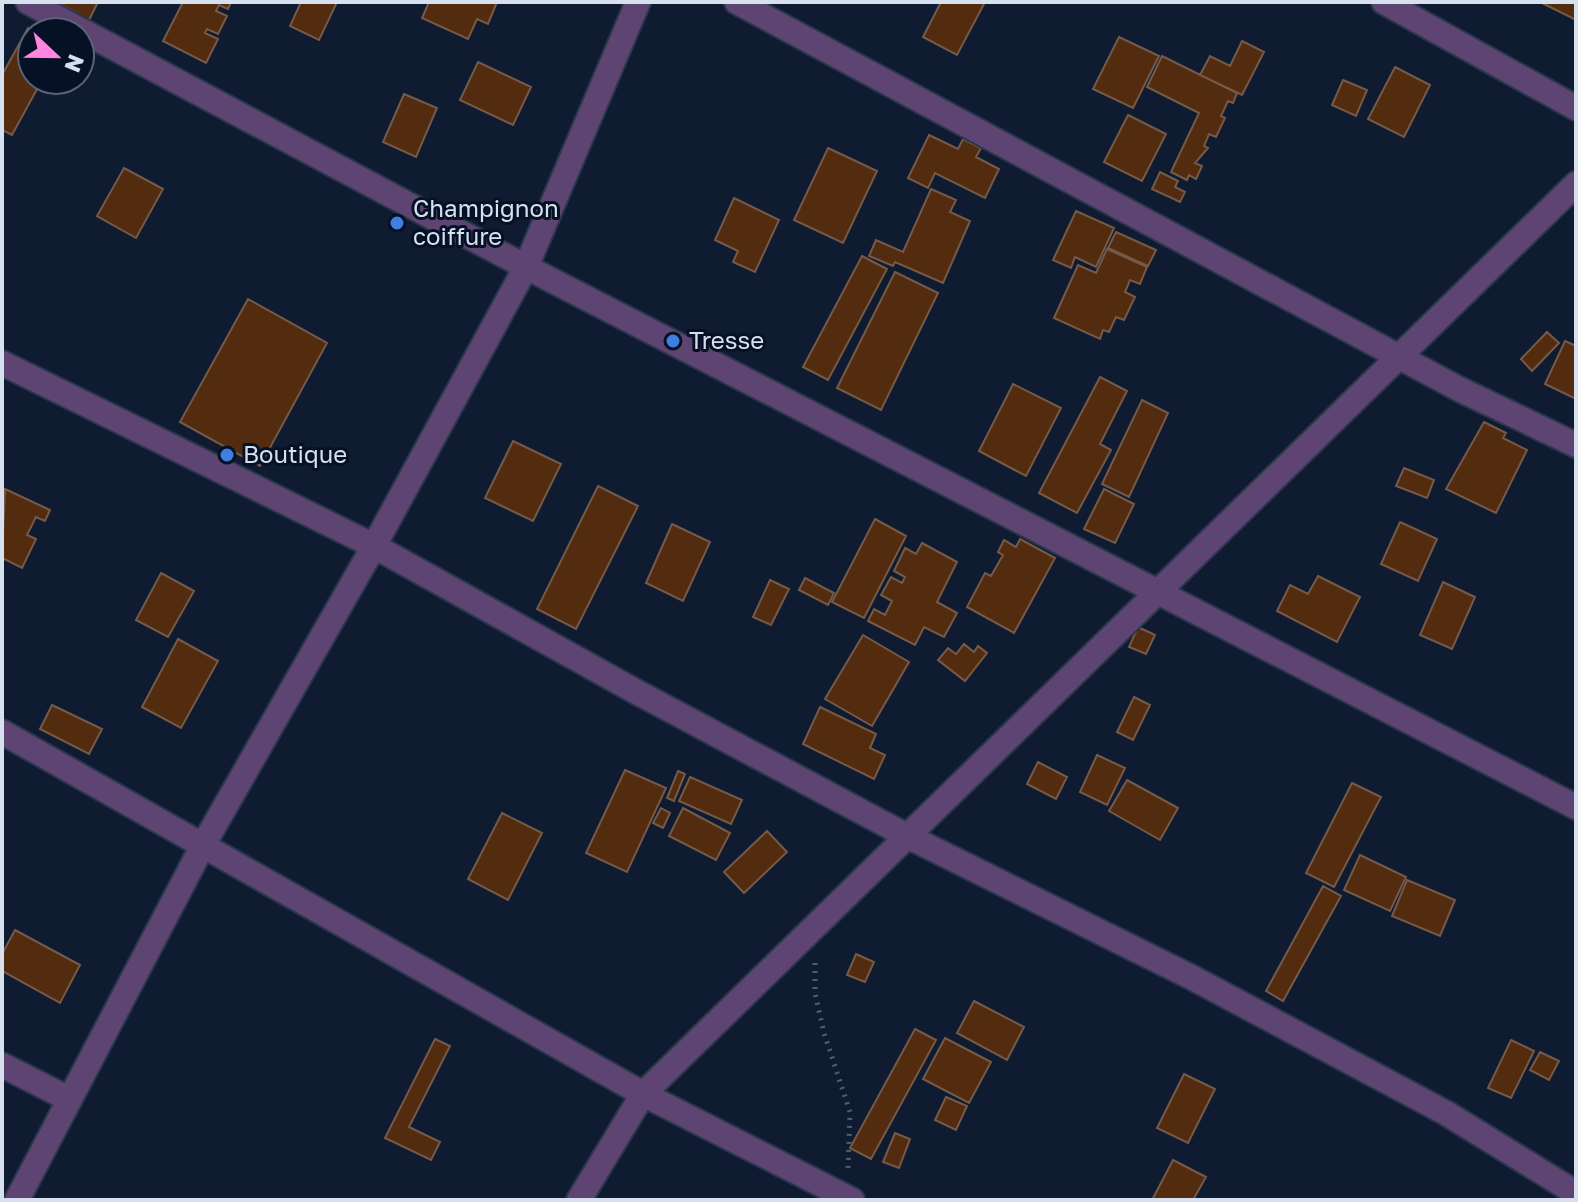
<svg xmlns="http://www.w3.org/2000/svg" width="1578" height="1202" font-family="'Golos Text',sans-serif">
  <rect width="100%" height="100%" fill="#0e1b30"/>
  <path fill="#532c0f" stroke="#755a49" stroke-width="2" d="M 57,2 L 98,2 L 89,20 Z
    M 183,2 L 231,2 L 228,9 L 219,5 L 216,11 L 227,16 L 218,34 L 207,29 L 205,33 L 218,39 L 206,63 L 163,41 Z
    M 301,2 L 337,2 L 319,40 L 290,26 Z
    M 429,2 L 497,2 L 488,24 L 477,19 L 468,39 L 422,18 Z
    M 941,2 L 985,2 L 957,55 L 923,37 Z
    M 1540,2 L 1576,2 L 1576,20 Z
    M 28,28 L 35,32 L 32,32 L 32,80 L 42,80 L 12,135 L 2,130 L 2,75 Z
    M 1119,37 L 1159,56 L 1133,108 L 1093,89 Z
    M 1242,41 L 1264,52 L 1242,95 L 1200,75 L 1210,56 L 1230,66 Z
    M 1162,56 L 1237,93 L 1233,103 L 1228,101 L 1221,116 L 1225,118 L 1216,137 L 1209,134 L 1204,146 L 1208,148 L 1195,163 L 1202,166 L 1196,179 L 1189,175 L 1187,180 L 1171,172 L 1199,113 L 1147,87 Z
    M 478,62 L 531,87 L 513,125 L 460,100 Z
    M 1395,67 L 1430,85 L 1404,137 L 1368,119 Z
    M 1343,80 L 1367,90 L 1356,116 L 1332,105 Z
    M 404,94 L 437,108 L 416,157 L 383,142 Z
    M 1128,115 L 1166,134 L 1142,181 L 1104,162 Z
    M 929,135 L 958,149 L 963,139 L 981,148 L 976,157 L 999,169 L 985,198 L 935,173 L 928,188 L 908,178 Z
    M 828,148 L 877,171 L 843,243 L 794,220 Z
    M 124,168 L 163,189 L 136,238 L 97,216 Z
    M 1160,172 L 1178,181 L 1175,187 L 1185,192 L 1180,202 L 1152,189 Z
    M 931,189 L 956,200 L 950,212 L 970,221 L 943,283 L 895,262 L 893,266 L 869,256 L 876,240 L 903,252 Z
    M 734,198 L 779,220 L 755,272 L 733,262 L 738,251 L 715,240 Z
    M 1076,211 L 1114,228 L 1096,267 L 1075,257 L 1071,268 L 1053,260 Z
    M 1116,232 L 1156,250 L 1148,266 L 1108,248 Z
    M 1107,249 L 1147,267 L 1140,284 L 1130,280 L 1125,292 L 1135,297 L 1124,320 L 1116,317 L 1109,332 L 1103,330 L 1100,339 L 1054,318 L 1078,265 L 1096,273 Z
    M 862,256 L 887,269 L 828,380 L 803,367 Z
    M 895,272 L 938,293 L 881,410 L 837,388 Z
    M 248,299 L 327,343 L 260,466 L 180,422 Z
    M 1547,332 L 1559,343 L 1532,371 L 1521,359 Z
    M 1565,341 L 1576,346 L 1576,399 L 1545,384 Z
    M 1100,377 L 1127,391 L 1100,444 L 1111,450 L 1077,513 L 1039,493 Z
    M 1013,384 L 1061,408 L 1026,476 L 979,451 Z
    M 1142,400 L 1168,413 L 1129,497 L 1102,484 Z
    M 1484,422 L 1506,433 L 1503,438 L 1527,450 L 1496,513 L 1446,489 Z
    M 513,441 L 561,464 L 533,521 L 485,498 Z
    M 1404,468 L 1434,480 L 1427,498 L 1396,486 Z
    M 598,486 L 638,506 L 576,629 L 537,609 Z
    M 5,489 L 50,510 L 45,521 L 36,517 L 27,535 L 36,539 L 22,568 L 2,558 Z
    M 1104,489 L 1134,504 L 1115,543 L 1084,529 Z
    M 875,519 L 906,536 L 864,618 L 832,602 Z
    M 1400,522 L 1437,539 L 1418,581 L 1381,564 Z
    M 672,524 L 710,542 L 683,601 L 646,583 Z
    M 1020,539 L 1055,558 L 1014,633 L 967,607 L 985,573 L 991,576 L 1003,555 L 998,552 L 1004,540 L 1016,547 Z
    M 922,543 L 957,562 L 937,602 L 957,613 L 944,637 L 924,627 L 915,645 L 868,621 L 874,609 L 885,615 L 892,601 L 881,595 L 891,577 L 902,583 L 905,577 L 894,571 L 905,548 L 916,554 Z
    M 161,573 L 194,591 L 168,637 L 136,620 Z
    M 1318,576 L 1360,597 L 1337,642 L 1277,611 L 1290,585 L 1308,594 Z
    M 805,578 L 834,593 L 828,605 L 799,590 Z
    M 770,580 L 789,589 L 771,625 L 753,617 Z
    M 1443,582 L 1475,597 L 1452,649 L 1420,635 Z
    M 1138,627 L 1155,635 L 1146,654 L 1129,647 Z
    M 863,635 L 909,662 L 872,726 L 825,699 Z
    M 178,639 L 218,661 L 181,728 L 142,707 Z
    M 964,644 L 974,652 L 978,646 L 987,653 L 965,681 L 938,660 L 948,648 L 956,654 Z
    M 1134,697 L 1150,705 L 1133,740 L 1117,732 Z
    M 52,705 L 102,729 L 89,754 L 40,729 Z
    M 820,707 L 876,734 L 870,748 L 885,755 L 874,779 L 803,744 Z
    M 1097,755 L 1125,768 L 1107,805 L 1080,792 Z
    M 1038,762 L 1067,777 L 1056,799 L 1027,784 Z
    M 625,770 L 666,788 L 627,872 L 586,853 Z
    M 678,771 L 685,774 L 674,801 L 667,798 Z
    M 690,777 L 742,800 L 731,824 L 679,801 Z
    M 1127,780 L 1178,808 L 1160,840 L 1109,811 Z
    M 1352,783 L 1381,797 L 1334,887 L 1306,873 Z
    M 661,808 L 670,813 L 663,828 L 653,823 Z
    M 683,808 L 730,833 L 716,860 L 669,836 Z
    M 502,813 L 542,833 L 508,900 L 468,879 Z
    M 767,831 L 787,852 L 744,893 L 724,872 Z
    M 1360,855 L 1406,877 L 1390,911 L 1344,890 Z
    M 1407,880 L 1455,900 L 1440,936 L 1392,916 Z
    M 1323,886 L 1341,896 L 1283,1001 L 1266,991 Z
    M 15,930 L 80,965 L 60,1003 L 2,971 L 2,954 Z
    M 856,954 L 874,962 L 865,982 L 847,975 Z
    M 974,1001 L 1024,1027 L 1007,1060 L 957,1033 Z
    M 915,1029 L 936,1040 L 871,1159 L 850,1148 Z
    M 945,1038 L 991,1062 L 969,1103 L 923,1079 Z
    M 435,1039 L 450,1046 L 409,1127 L 440,1142 L 431,1160 L 385,1138 Z
    M 1511,1040 L 1534,1051 L 1511,1098 L 1488,1088 Z
    M 1540,1052 L 1559,1061 L 1549,1080 L 1530,1070 Z
    M 1184,1074 L 1215,1089 L 1188,1143 L 1157,1128 Z
    M 946,1097 L 967,1106 L 956,1130 L 935,1120 Z
    M 895,1133 L 910,1139 L 899,1168 L 883,1162 Z
    M 1173,1160 L 1206,1177 L 1193,1200 L 1152,1200 Z"/>
  <g fill="none" stroke-linecap="round" stroke-linejoin="round">
    <g stroke="#2a374b" stroke-width="28">
      <path id="minor" d="M 28,2 L 526,267 L 1576,807
        M 737,2 L 1459,389 L 1576,445
        M 1384,2 L 1576,108
        M 2,363 L 374,546 L 633,690 L 909,837 L 1191,977 L 1446,1113 L 1576,1193
        M 2,732 L 643,1094 L 1576,184
        M 2,1065 L 67,1098
        M 17,1200 L 202,847 L 374,546 L 526,267 L 638,2
        M 579,1200 L 643,1094 L 852,1200"/>
    </g>
    <path stroke="#535e71" stroke-width="5" stroke-dasharray="2 6" stroke-linecap="butt" d="M 815,963 L 815,993 L 824,1033 L 850,1112 L 848,1168"/>
    <use href="#minor" stroke="#5e4473" stroke-width="24"/>
  </g>
  <g fill="#3f7fe0" stroke="#061125" stroke-width="3">
    <circle cx="397" cy="223" r="8"/>
    <circle cx="673" cy="341" r="8"/>
    <circle cx="227" cy="455" r="8"/>
  </g>
  <g text-anchor="middle" stroke-width="6" stroke-linejoin="round" paint-order="stroke">
    <g font-size="24" fill="#d7e0ef" stroke="#061125" text-anchor="start">
      <text x="413" y="217">Champignon<tspan x="413" dy="28">coiffure</tspan></text>
      <text x="689" y="349">Tresse</text>
      <text x="243" y="463">Boutique</text>
    </g>
  </g>
  <rect width="1578" height="1202" fill="none" stroke="#d7e0ef" stroke-width="8"/>
  <g transform="translate(56 56) rotate(112)"><circle r="38" fill="#061125" stroke="#5a6476" stroke-width="2"/>
  <path d="M0-6L14 30L0 20L-14 30Z" fill="#ff85df"/>
  <text y="-12" font-size="22" font-weight="bold" text-anchor="middle" fill="#d7e0ef">N</text>
  </g>
</svg>
